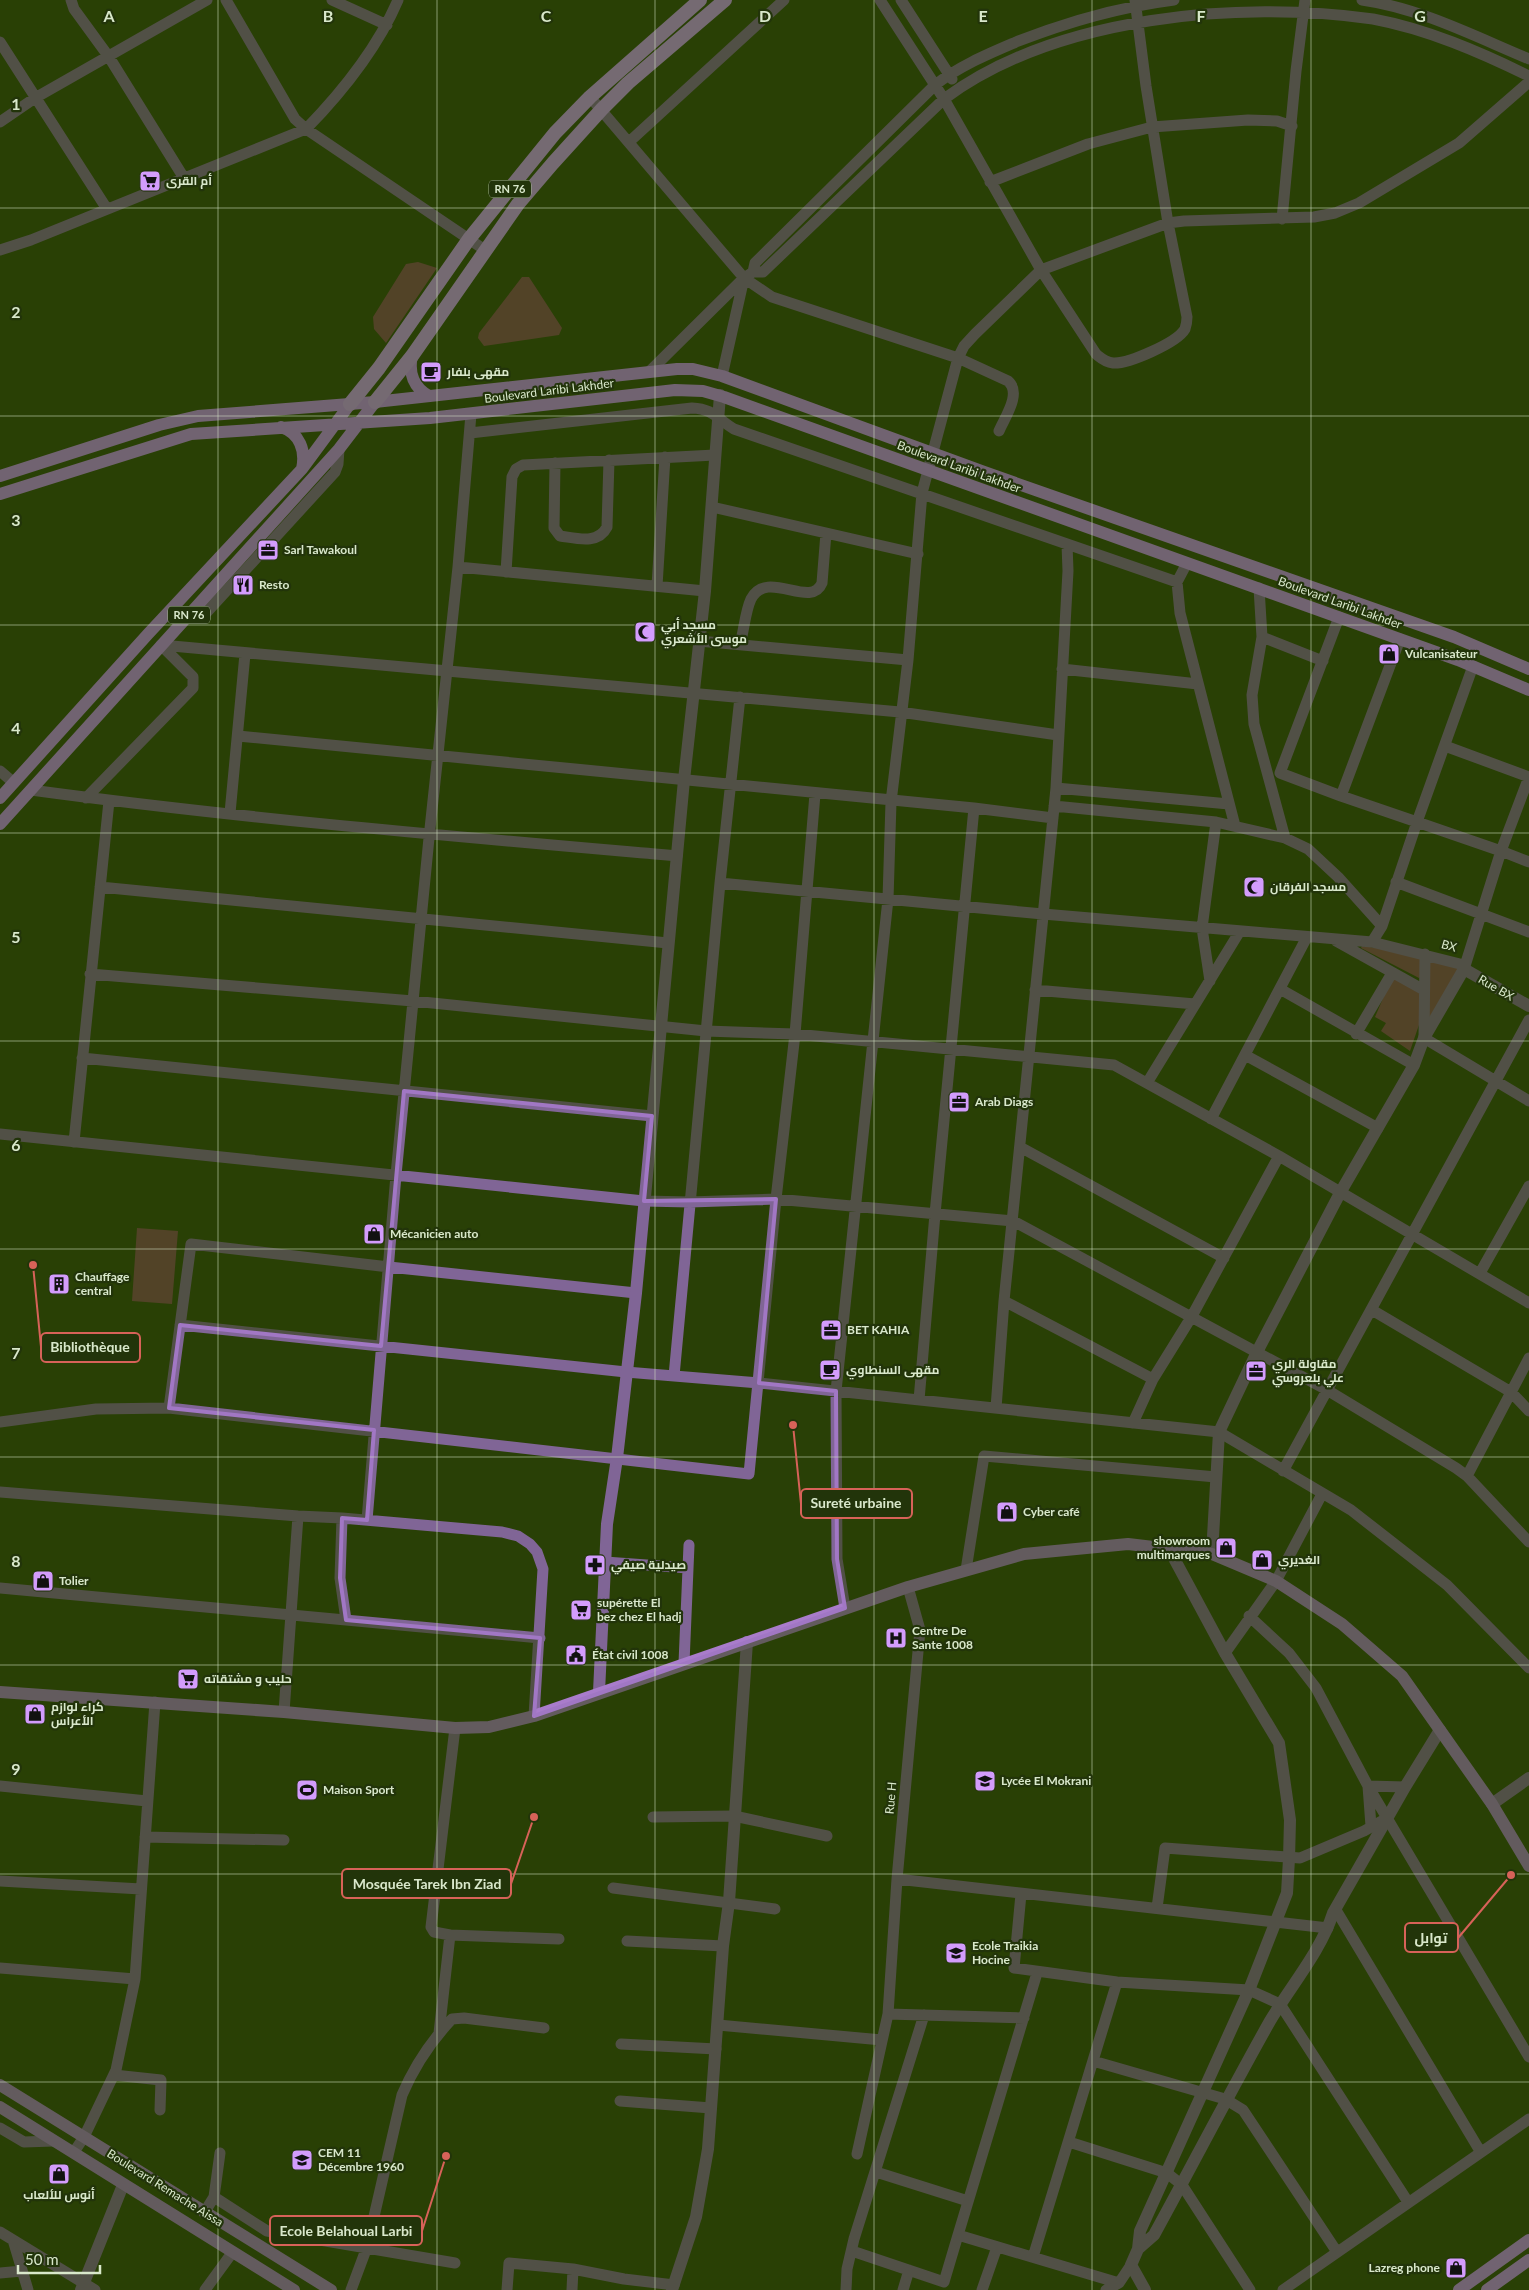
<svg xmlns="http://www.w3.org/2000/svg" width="1529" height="2290" font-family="Lato,Cairo,sans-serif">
  <rect width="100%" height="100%" fill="#294006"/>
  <path fill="#844751" d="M 418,262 L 437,268 L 386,343 L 374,329 L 373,317 L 406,264 Z
    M 522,277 L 529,277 L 562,328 L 559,335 L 484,346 L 478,338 L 479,333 Z
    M 1362,946 L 1422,954 L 1421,976 L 1419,978 L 1361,948 Z
    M 1430,961 L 1459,968 L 1428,1020 Z
    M 1396,979 L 1420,990 L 1420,1022 L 1410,1051 L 1381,1031 L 1386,1023 L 1375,1017 L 1390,982 Z
    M 137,1228 L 178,1231 L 172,1304 L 132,1301 Z"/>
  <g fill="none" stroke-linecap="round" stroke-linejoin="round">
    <path stroke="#806596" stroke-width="11" d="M 71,0 L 74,9 L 109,57 L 184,178
      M 332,0 L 387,25
      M 398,0 C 377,49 343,91 306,129 L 485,250
      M 880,0 L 944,99 L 1041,270 L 1096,354 C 1101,358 1105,362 1113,363 C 1128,364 1177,343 1185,329 C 1186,326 1187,320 1187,317 L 1168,223 L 1146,86 L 1135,0
      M 901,0 L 952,79
      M 1362,0 C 1420,8 1476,37 1529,59
      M 0,42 L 107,209
      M 590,97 L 744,278 L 772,297 L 958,358 L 1008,381 C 1022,393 1005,417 999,431
      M 0,122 L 35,98 L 207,0
      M 629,142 L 784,0
      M 990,182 L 1088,144 L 1152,127 L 1248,120 L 1277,121 L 1292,126
      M 1282,219 L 1296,71 L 1305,0
      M 0,250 L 31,240 L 306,129 L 295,119 L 226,0
      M 753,272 L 755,263 L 935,85 C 959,66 988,54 1016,42 C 1067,22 1119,7 1174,0
      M 649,372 L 744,278 L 753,272 L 763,272 L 944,99 C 1056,16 1238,0 1373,19 C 1427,29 1480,52 1529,76
      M 722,376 L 744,278
      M 470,433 L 692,408 C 714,409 717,419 734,429 L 1177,582 L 1187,563
      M 555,463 L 554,528 L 560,536 C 576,538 598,545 607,527 L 609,460
      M 712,507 L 918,554
      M 1067,544 L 1068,571 L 1056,788 L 1004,1301 L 1153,1379
      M 458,567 L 705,591
      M 506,572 L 512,477 L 516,469 L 523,465 L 715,455
      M 1177,582 L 1180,613 L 1235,826
      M 657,586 L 665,457
      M 1259,588 L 1262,637 L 1252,695 L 1254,724 L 1285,838
      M 188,617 L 199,616 L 207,612 L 335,472 L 338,464 L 339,449
      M 1339,617 L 1280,773 L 1341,796
      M 1262,637 L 1323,661
      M 699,641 L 908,660
      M 740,644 C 744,631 745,612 751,599 C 767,568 811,610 822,583 L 826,533
      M 161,645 L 900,712 L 1058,735
      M 1473,666 L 1417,822 L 1501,851 L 1529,777
      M 1062,669 L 1198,684
      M 740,697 L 720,883 L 1043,914 L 1372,942 L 1460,964 L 1464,969
      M 238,736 L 974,808 L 1053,818
      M 1445,746 L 1529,777
      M 0,771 L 14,783
      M 1056,788 L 1229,804
      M 31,790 C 245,819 461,837 677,856
      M 86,798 L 193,688 L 193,677 L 161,645
      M 1054,806 L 1216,822 L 1285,838 L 1308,849 L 1338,877 L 1382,926
      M 230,813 L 245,654
      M 1396,882 L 1529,932
      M 100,887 L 668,943
      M 1336,941 L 1424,990
      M 1372,942 L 1382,926 L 1417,822 L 1341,796 L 1400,639
      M 1425,954 L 1424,1038 L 1529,1101
      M 1464,969 L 1501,851 L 1529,862
      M 90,974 L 413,1001 L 706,1031 L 795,1034 L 1114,1065 L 1279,1156 L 1529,1303
      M 1210,981 L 1202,928 L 1216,822
      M 1280,989 L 1414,1065
      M 1035,990 L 1195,1004
      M 1356,1034 L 1392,973
      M 1245,1055 L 1378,1128
      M 82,1058 L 652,1116
      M 1147,1083 L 1240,931
      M 1211,1119 L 1307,937
      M 0,1134 L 644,1201 L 690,1202 L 776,1199 L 1013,1221 L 1327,1390 L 1456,1468 L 1467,1476 L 1529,1542
      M 74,1142 L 109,801
      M 1020,1147 L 1224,1258
      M 1480,1273 L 1529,1186
      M 1372,1310 L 1511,1392 L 1529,1411
      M 180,1325 L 626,1372 L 759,1383 L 1219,1432 L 1351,1510 L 1447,1585 L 1529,1668
      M 674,1376 L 720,883
      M 919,1400 L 935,1214 L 974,808
      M 169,1408 L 191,1244 L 389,1267 L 636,1293
      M 996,1408 L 1004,1301
      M 0,1422 L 96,1409 L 169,1408 L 749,1474 L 776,1199 L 795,1034 L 815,794
      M 1133,1423 L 1153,1379 L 1192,1316 L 1279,1156
      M 1283,1471 L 1529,1020
      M 1467,1476 L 1529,1358
      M 0,1492 L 298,1516 L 342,1518 L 502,1532 L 518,1536 L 530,1544 L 537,1552 L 543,1569 L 534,1716
      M 342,1518 L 340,1578 L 346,1620
      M 367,1520 L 396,1175 L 429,838 L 458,567 L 471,414
      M 605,1562 L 688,1568
      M 966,1570 L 984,1456 L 1216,1477
      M 0,1588 L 540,1638
      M 845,1608 L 837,1559 L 836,1391 L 888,899 L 891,802 L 908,660 L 922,493 L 958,358 L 964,346 L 975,334 L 1041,270 L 1168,223 L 1184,221 L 1314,217 L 1335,213 L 1359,203 L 1459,143 L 1529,82
      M 1249,1616 L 1289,1653 L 1316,1688 L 1368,1786 L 1529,2057
      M 1225,1653 L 1276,1581 L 1322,1494
      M 684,1663 L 689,1545
      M 284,1712 L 298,1516
      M 0,1786 L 147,1801
      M 653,1817 L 734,1816 L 827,1836
      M 1371,1826 L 1368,1786 L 1405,1787
      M 145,1837 L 284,1840
      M 897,1879 L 1328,1928
      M 0,1881 L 141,1889
      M 613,1888 L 775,1909
      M 1021,1894 L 1014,1968 L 1117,1982 L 1249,1990 L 1280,2004 L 1408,2202
      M 1157,1908 L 1165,1848 L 1300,1858 L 1364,1831 L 1387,1818
      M 1336,1910 L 1480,2151
      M 450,1935 L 434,1932 L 431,1927 L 455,1728
      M 627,1941 L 723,1946
      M 0,1968 L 135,1979
      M 1037,1973 L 958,2235 L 1119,2283
      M 888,2014 L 1024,2018
      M 718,2025 L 882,2040
      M 439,2033 L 450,1935 L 559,1939
      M 621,2044 L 716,2049
      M 1093,2061 L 1225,2099 L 1243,2110 L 1337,2252
      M 114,2075 L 161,2080 L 160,2110
      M 620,2101 L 711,2108
      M 0,2128 L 24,2142 L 53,2141
      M 1069,2142 L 1167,2173 L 1182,2185 L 1250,2290
      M 74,2152 L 84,2137 L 116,2070 L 135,1979 L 155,1702
      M 857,2154 L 888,2014 L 897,1879 L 920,1630 L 908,1587
      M 876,2172 L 968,2201
      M 214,2197 L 267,2231 L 455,2263
      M 204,2213 L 214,2197 L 220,2153
      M 0,2232 L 95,2290
      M 13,2240 L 28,2290
      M 852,2251 L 944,2282 L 958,2235
      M 1033,2257 L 1117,1982
      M 0,2273 L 22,2271
      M 205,2290 L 232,2253
      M 351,2290 L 367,2247 L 402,2095 C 414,2067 431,2041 452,2019 L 464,2018 L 544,2028
      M 507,2290 L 509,2263 L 573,2269 L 624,2279 L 674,2285
      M 572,2290 L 573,2269
      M 846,2290 L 847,2269 L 854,2239 L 924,2015
      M 903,2290 L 909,2270
      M 982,2290 L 997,2247
      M 1106,2290 L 1119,2283 L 1131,2265
      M 1283,2290 L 1529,2119"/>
    <path stroke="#806596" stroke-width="12" d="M 1212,1554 L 1219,1432 L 1257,1352 L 1340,1193 L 1414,1065 L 1424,1038 L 1464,969 L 1529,1006
      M 599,1692 L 607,1524 L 617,1458 L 636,1293 L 684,780 L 705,591 L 720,395
      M 1492,1804 L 1529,1778
      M 1138,2249 L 1154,2235 C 1193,2164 1230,2092 1270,2021 C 1290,1987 1321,1951 1333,1913 L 1405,1787 L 1440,1730
      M 81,2290 L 123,2185
      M 672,2290 L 696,2217 L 708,2149 L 723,1946 L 729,1902 L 747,1642
      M 1145,2290 L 1131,2265 L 1138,2249 L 1140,2231 L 1249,1990 L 1287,1893 L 1289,1859 L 1290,1820 L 1279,1743 L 1225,1653 L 1169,1549"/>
    <path stroke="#a97ccb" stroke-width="12" d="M 0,1692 L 284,1712 L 455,1728 L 489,1727 L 534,1716 L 908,1587 L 1024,1554 L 1128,1544 L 1212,1554 L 1276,1581 L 1342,1624 L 1402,1676 L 1492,1804 L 1529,1866
      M 0,2085 L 331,2290
      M 0,2107 L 294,2290"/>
    <path stroke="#c88ef4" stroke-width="12" d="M 412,356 C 408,373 414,388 429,396
      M 281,427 C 300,433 306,451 302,469
      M 0,476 L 159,425 L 198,416 L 375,402 L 677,369 L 693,369 L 722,376 L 984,472 L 1454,637 L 1529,669
      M 0,494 L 191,434 L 430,418 L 675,390 L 703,391 L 724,397 L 1458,660 L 1529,690
      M 0,798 L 148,634 L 302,469 L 350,404
      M 0,824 L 339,449 L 375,402
      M 1459,2290 L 1529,2240
      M 1487,2290 L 1529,2260"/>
    <path stroke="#d09ef6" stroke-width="14" d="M 375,402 L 412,356 L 518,204 L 553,163 L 602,109 L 628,83 L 725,0
      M 350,404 L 379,368 L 469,239 L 555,133 L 590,97 L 700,0"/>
  </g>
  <path d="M0 0H1529V2290H0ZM 404,1091 L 652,1116 L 644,1201 L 776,1199 L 759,1383 L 836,1391 L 837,1559 L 845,1608 L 534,1716 L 540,1638 L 346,1620 L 340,1578 L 342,1518 L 367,1520 L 374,1430 L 169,1408 L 180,1325 L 381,1346 Z" fill="#294006" fill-opacity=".55" fill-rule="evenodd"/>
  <path fill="none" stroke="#a177c4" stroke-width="4" stroke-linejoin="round" d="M 404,1091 L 652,1116 L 644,1201 L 776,1199 L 759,1383 L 836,1391 L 837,1559 L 845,1608 L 534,1716 L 540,1638 L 346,1620 L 340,1578 L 342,1518 L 367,1520 L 374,1430 L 169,1408 L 180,1325 L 381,1346 Z"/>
  <path fill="none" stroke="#d9e8cb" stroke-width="1" stroke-opacity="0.55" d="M 218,0 L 218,2290M 437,0 L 437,2290M 655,0 L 655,2290M 874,0 L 874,2290M 1092,0 L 1092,2290M 1311,0 L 1311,2290M 0,208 L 1529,208M 0,416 L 1529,416M 0,625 L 1529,625M 0,833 L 1529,833M 0,1041 L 1529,1041M 0,1249 L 1529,1249M 0,1457 L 1529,1457M 0,1665 L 1529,1665M 0,1874 L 1529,1874M 0,2082 L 1529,2082"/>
  <defs>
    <g id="supermarket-square" transform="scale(1.125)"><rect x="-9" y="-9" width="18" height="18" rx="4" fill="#d39cfc" stroke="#22340a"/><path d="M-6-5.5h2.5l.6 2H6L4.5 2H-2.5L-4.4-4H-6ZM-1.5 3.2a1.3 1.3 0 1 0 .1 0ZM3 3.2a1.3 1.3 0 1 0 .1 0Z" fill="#111"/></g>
    <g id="cafe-square" transform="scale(1.125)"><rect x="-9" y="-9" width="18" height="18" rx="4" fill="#d39cfc" stroke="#22340a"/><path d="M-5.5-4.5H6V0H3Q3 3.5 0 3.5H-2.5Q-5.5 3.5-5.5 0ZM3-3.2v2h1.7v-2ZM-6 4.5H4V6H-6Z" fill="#111"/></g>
    <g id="office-square" transform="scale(1.125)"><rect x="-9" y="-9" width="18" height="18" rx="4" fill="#d39cfc" stroke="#22340a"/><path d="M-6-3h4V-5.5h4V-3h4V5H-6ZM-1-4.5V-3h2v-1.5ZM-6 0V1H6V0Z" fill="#111"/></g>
    <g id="restaurant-square" transform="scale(1.125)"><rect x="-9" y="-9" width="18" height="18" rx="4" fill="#d39cfc" stroke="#22340a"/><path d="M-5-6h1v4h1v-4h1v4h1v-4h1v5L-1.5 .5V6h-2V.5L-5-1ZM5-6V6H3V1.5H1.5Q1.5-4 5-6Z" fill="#111"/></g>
    <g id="mosque-square" transform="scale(1.125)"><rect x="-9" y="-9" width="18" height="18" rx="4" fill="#d39cfc" stroke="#22340a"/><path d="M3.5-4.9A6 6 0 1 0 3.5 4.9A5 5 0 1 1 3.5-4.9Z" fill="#111"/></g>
    <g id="shop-square" transform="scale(1.125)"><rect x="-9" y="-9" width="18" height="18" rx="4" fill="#d39cfc" stroke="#22340a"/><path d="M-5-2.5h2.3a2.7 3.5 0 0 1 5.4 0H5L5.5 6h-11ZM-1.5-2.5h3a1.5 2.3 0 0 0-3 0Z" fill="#111"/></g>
    <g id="building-square" transform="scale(1.125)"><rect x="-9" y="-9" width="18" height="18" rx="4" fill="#d39cfc" stroke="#22340a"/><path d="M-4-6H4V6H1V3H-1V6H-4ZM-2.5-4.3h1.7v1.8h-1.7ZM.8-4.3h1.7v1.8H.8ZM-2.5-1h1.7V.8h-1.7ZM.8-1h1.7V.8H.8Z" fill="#111"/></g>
    <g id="pharmacy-square" transform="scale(1.125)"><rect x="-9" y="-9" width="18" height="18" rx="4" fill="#d39cfc" stroke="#22340a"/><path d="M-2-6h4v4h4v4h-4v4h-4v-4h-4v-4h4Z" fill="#111"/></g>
    <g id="hospital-square" transform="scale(1.125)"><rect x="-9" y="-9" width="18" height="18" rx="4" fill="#d39cfc" stroke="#22340a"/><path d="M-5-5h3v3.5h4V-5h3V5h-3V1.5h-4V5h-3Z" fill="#111"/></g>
    <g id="civic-square" transform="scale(1.125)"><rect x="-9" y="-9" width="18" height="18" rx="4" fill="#d39cfc" stroke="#22340a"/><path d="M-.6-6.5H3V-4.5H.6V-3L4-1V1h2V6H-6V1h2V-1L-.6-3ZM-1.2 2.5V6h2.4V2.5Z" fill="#111"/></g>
    <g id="school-square" transform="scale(1.125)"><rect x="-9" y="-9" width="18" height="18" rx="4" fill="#d39cfc" stroke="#22340a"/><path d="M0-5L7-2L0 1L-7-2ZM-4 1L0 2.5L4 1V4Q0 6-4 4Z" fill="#111"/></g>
    <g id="stadium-square" transform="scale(1.125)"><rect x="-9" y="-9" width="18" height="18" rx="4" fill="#d39cfc" stroke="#22340a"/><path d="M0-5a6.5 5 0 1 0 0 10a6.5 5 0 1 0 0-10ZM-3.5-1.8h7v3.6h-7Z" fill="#111"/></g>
  </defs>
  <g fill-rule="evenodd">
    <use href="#supermarket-square" x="150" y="181"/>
    <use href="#cafe-square" x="431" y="372"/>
    <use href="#office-square" x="268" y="550"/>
    <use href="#restaurant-square" x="243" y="585"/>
    <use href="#mosque-square" x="645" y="632"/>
    <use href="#shop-square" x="1389" y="654"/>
    <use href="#mosque-square" x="1254" y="887"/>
    <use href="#office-square" x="959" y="1102"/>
    <use href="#shop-square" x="374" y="1234"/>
    <use href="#building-square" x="59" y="1284"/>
    <use href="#office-square" x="831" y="1330"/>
    <use href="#cafe-square" x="830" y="1370"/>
    <use href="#office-square" x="1256" y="1371"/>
    <use href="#shop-square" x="1007" y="1512"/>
    <use href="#shop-square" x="1226" y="1548"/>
    <use href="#shop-square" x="1262" y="1560"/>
    <use href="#pharmacy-square" x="595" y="1565"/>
    <use href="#shop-square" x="43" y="1581"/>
    <use href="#supermarket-square" x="581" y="1610"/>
    <use href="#hospital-square" x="896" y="1638"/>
    <use href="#civic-square" x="576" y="1655"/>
    <use href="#supermarket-square" x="188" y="1679"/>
    <use href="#shop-square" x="35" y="1714"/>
    <use href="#school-square" x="985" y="1781"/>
    <use href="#stadium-square" x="307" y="1790"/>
    <use href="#school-square" x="956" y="1953"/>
    <use href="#school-square" x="302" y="2160"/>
    <use href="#shop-square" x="59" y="2174"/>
    <use href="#shop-square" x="1456" y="2268"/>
  </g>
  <g text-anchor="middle" stroke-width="4.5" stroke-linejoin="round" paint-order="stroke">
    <g fill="#22340a" stroke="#a2b291" stroke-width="1">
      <rect x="489" y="180.5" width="42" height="17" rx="4"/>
      <rect x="168" y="606.5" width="42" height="17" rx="4"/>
    </g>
    <g font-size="11" font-weight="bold" fill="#d9e8cb">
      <text x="510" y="193">RN 76</text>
      <text x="189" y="619">RN 76</text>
    </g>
    <g font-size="12" font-weight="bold" fill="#d9e8cb" stroke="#22340a" text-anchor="start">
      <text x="166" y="185">أم القرى</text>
      <text x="447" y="376">مقهى بلفار</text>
      <text x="284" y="554">Sarl Tawakoul</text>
      <text x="259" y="589">Resto</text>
      <text x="661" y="629">مسجد أبي<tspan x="661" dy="14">موسى الأشعري</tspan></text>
      <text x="1405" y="658">Vulcanisateur</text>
      <text x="1270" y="891">مسجد الفرقان</text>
      <text x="975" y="1106">Arab Diags</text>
      <text x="390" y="1238">Mécanicien auto</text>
      <text x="75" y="1281">Chauffage<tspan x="75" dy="14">central</tspan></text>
      <text x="847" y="1334">BET KAHIA</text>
      <text x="1272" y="1368">مقاولة الري<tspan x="1272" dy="14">علي بلعروسي</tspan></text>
      <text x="846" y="1374">مقهى السنطاوي</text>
      <text x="1023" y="1516">Cyber café</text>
      <text x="1210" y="1545" text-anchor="end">showroom<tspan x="1210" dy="14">multimarques</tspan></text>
      <text x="1278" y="1564">الغديري</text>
      <text x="611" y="1569">صيدلية صيفي</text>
      <text x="59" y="1585">Tolier</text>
      <text x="597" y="1607">supérette El<tspan x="597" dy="14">bez chez El hadj</tspan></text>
      <text x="912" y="1635">Centre De<tspan x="912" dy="14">Sante 1008</tspan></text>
      <text x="592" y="1659">État civil 1008</text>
      <text x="204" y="1683">حليب و مشتقاته</text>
      <text x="51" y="1711">كراء لوازم<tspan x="51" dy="14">الأعراس</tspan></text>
      <text x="1001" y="1785">Lycée El Mokrani</text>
      <text x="323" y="1794">Maison Sport</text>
      <text x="972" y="1950">Ecole Traikia<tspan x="972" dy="14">Hocine</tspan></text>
      <text x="318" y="2157">CEM 11<tspan x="318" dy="14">Décembre 1960</tspan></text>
      <text x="59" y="2199" text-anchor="middle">أنوس للألعاب</text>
      <text x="1440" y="2272" text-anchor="end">Lazreg phone</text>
    </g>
    <g font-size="12" fill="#d9e8cb" stroke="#22340a">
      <text transform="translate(549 391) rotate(-7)" y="4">Boulevard Laribi Lakhder</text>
      <text transform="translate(959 467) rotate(20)" y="4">Boulevard Laribi Lakhder</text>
      <text transform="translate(1340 603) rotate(20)" y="4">Boulevard Laribi Lakhder</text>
      <text transform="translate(1449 946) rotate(16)" y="4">BX</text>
      <text transform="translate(1496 988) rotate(30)" y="4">Rue BX</text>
      <text transform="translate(891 1798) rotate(-85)" y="4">Rue H</text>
      <text transform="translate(165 2188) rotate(32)" y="4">Boulevard Remache Aissa</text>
    </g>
  </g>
  <g font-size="16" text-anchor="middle" font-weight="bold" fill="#d9e8cb" stroke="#22340a" stroke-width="4.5" stroke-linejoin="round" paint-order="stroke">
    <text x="109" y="22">A</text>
    <text x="328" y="22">B</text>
    <text x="546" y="22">C</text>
    <text x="765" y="22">D</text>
    <text x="983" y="22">E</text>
    <text x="1201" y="22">F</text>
    <text x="1420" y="22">G</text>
    <text x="16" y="110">1</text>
    <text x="16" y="318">2</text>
    <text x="16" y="526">3</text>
    <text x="16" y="734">4</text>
    <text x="16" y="943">5</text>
    <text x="16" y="1151">6</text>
    <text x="16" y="1359">7</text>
    <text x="16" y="1567">8</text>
    <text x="16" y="1775">9</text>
  </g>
  <path fill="none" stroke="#d76259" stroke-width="2" d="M33 1265L41 1347M793 1425L801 1504M534 1817L511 1884M1511 1875L1458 1938M446 2156L422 2231"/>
  <g fill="#d76259" stroke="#22340a" stroke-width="2">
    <circle cx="33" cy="1265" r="5"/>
    <circle cx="793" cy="1425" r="5"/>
    <circle cx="534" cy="1817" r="5"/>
    <circle cx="1511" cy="1875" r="5"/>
    <circle cx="446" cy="2156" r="5"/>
  </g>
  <g fill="#22340a" stroke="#d76259" stroke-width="2">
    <rect x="41" y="1333" width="99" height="29" rx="5"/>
    <rect x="801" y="1489" width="111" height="29" rx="5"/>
    <rect x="342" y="1869" width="169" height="29" rx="5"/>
    <rect x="1405" y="1923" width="53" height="29" rx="5"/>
    <rect x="270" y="2216" width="152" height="29" rx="5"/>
  </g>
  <g font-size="14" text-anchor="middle" font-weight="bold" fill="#d9e8cb">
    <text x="90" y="1352">Bibliothèque</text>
    <text x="856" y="1508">Sureté urbaine</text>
    <text x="427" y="1889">Mosquée Tarek Ibn Ziad</text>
    <text x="1431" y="1943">توابل</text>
    <text x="346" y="2236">Ecole Belahoual Larbi</text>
  </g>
  <path d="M18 2265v8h82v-8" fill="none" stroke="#d9e8cb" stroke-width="2.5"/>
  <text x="25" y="2265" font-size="15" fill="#d9e8cb" stroke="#22340a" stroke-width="4" paint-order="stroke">50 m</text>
</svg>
